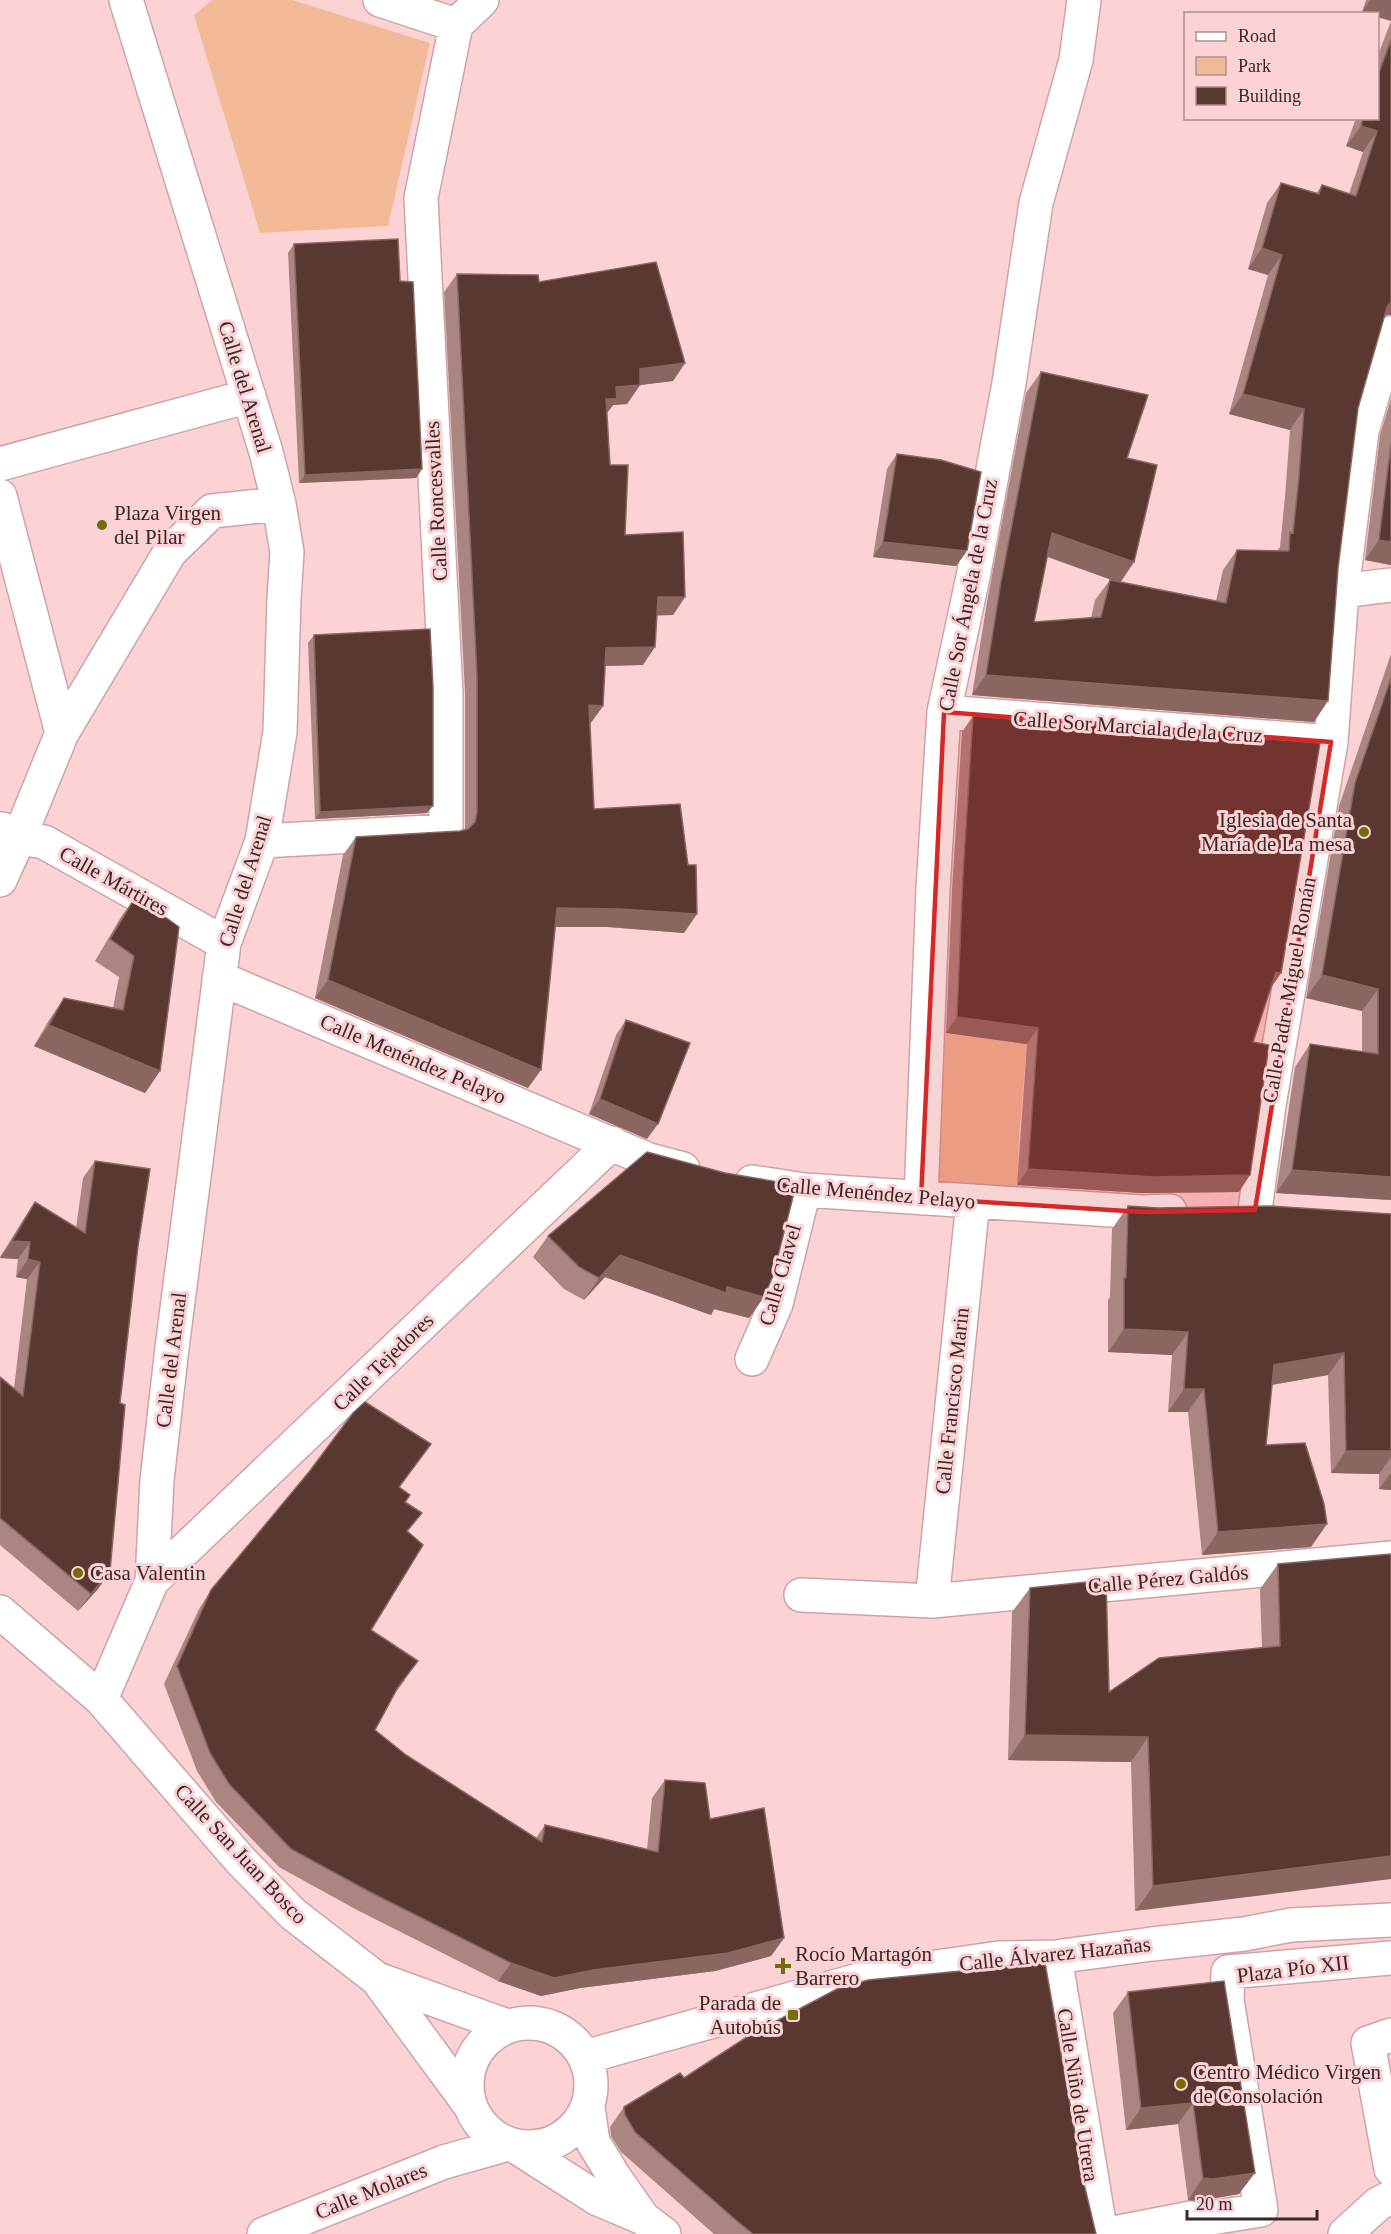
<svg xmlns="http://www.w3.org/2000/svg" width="1391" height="2234" font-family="'Times New Roman',serif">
  <rect width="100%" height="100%" fill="#fdd2d4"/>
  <path fill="#f2b997" d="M 212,0 L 292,0 L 430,43 L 388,226 L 260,233 L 194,15 Z
    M 941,1033 L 1027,1043 L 1019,1136 L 1017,1188 L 933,1185 Z"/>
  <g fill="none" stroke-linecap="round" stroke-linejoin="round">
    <g stroke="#cda4a6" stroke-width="36">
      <path id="minor" d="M 380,0 L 456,25
        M 0,464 L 249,396
        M 0,496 L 62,733
        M 1342,591 L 1391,585
        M 944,712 L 1331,742
        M 2,829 L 19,838 L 44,842 L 224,943
        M 262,841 L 446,831 L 446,694 L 421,198 L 456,25 L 482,0
        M 0,880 L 19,838 L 62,733 L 170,552 L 212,511 L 279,504
        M 219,978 L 649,1160 L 683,1169
        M 752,1182 L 804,1190 L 1142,1212 L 1170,1211
        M 921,1198 L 933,889 L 944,712 L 974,572 L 1009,383 L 1036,203 L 1076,60 L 1084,0
        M 1255,1210 L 1269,1105 L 1331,742 L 1342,591 L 1362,431 L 1391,333
        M 752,1359 L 776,1304 L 804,1190
        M 152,1581 L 612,1143
        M 801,1595 L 932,1601 L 1391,1558
        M 932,1601 L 973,1201
        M 0,1612 L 101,1699 L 241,1861 L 293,1914 L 377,1979 L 469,2104
        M 101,1699 L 152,1581 L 157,1480 L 172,1348 L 224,943 L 262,841 L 280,732 L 284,599 L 287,552 L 279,504 L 266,452 L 126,0
        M 1055,1957 L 1101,2234
        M 377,1979 L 507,2026
        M467 2085a62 62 0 1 1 124 0a62 62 0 1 1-124 0Z
        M 1391,2035 L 1368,2043 L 1391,2169
        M 585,2057 L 873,1976 L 999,1958 L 1055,1957 L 1152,1944 L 1244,1934 L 1291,1925 L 1391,1920
        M 588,2107 L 593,2142 L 615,2178 L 643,2218
        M 515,2146 L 598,2199 L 643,2218 L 664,2234
        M 264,2234 L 444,2162 L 508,2144
        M 1109,2234 L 1191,2218 L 1192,2221 L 1261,2210 L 1227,2000 L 1228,1972 L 1391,1958
        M 1345,2234 L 1378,2204 L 1391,2197"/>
    </g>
    <use href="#minor" stroke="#fff" stroke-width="33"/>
  </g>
  <path fill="#aa8582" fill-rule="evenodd" d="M 1366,0 L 1391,0 L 1391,315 L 1387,315 L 1385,316 L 1358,408 L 1314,722 L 972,695 L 987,602 L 1026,393 L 1041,372 L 1127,458 L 1134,562 L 1120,582 L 1216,601 L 1223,570 L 1237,550 L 1277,551 L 1280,547 L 1285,497 L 1290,430 L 1229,414 L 1268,275 L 1248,269 L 1267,203 L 1281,183 L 1316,194 L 1322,185 L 1349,194 L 1363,152 L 1346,146 L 1356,118 L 1377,118 L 1377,58 L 1391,21 L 1377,14 L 1367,14 L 1362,12 ZM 1047,557 L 1112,580 L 1110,580 L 1095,600 L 1091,618 L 1034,622 Z
    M 294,244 L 400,281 L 422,469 L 416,478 L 299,483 L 288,253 Z
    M 457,274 L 539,282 L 685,363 L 673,381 L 640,385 L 627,404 L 613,405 L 607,413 L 610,465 L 625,535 L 685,597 L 673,615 L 657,615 L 643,665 L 605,666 L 603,706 L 590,724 L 594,809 L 684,933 L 608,927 L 556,927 L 528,1088 L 315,998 L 343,855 L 356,837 L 460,831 L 465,830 L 465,693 L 444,292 Z
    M 1391,399 L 1391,565 L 1365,560 L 1380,435 Z
    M 897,454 L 967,551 L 956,566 L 873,557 L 887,469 Z
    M 314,635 L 427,813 L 315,819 L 308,643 Z
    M 1391,654 L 1391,1200 L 1276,1193 L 1295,1067 L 1310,1044 L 1362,1052 L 1362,1011 L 1306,998 L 1339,806 Z
    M 973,716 L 1281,973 L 1270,989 L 1253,1042 L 1239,1192 L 1142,1193 L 1017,1185 L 1027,1044 L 946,1033 L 952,890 L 962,732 Z
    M 136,896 L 160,1071 L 145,1093 L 34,1046 L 49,1020 L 64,998 L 113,1008 L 119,977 L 95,961 L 121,917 Z
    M 626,1020 L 647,1139 L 589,1114 L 616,1035 Z
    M 95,1161 L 138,1246 L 120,1403 L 110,1571 L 98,1589 L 78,1611 L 0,1545 L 0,1377 L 14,1388 L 27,1279 L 16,1277 L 18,1259 L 0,1258 L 0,1257 L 23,1220 L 35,1202 L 76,1228 L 83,1178 Z
    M 1128,1206 L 1158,1208 L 1391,1214 L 1391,1490 L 1379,1489 L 1379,1474 L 1331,1473 L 1328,1375 L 1272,1385 L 1266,1445 L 1311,1547 L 1202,1555 L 1188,1412 L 1168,1412 L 1172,1355 L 1108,1352 L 1108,1300 L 1110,1297 L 1112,1229 Z
    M 548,1236 L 764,1297 L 749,1318 L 714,1309 L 711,1315 L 605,1277 L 584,1300 L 564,1289 L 533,1257 Z
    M 431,1444 L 399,1487 L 405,1502 L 408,1532 L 371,1630 L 405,1680 L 396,1692 L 375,1730 L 406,1755 L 536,1838 L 545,1825 L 647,1850 L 652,1798 L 665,1780 L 710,1819 L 784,1938 L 771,1956 L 715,1971 L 580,1988 L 541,1996 L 498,1981 L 357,1910 L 279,1867 L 216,1802 L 197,1771 L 164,1684 L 199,1609 L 211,1590 Z
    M 1391,1554 L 1135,1911 L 1131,1762 L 1008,1760 L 1012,1612 L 1030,1588 L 1109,1692 L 1262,1648 L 1260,1589 L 1278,1564 Z
    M 1224,1981 L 1239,2194 L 1198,2201 L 1188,2200 L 1178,2124 L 1126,2130 L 1113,2013 L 1128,1992 Z
    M 684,2078 L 1085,2188 L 1096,2234 L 714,2234 L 621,2152 L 611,2136 L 610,2127 L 624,2107 Z"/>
  <path fill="#8a6661" d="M 1370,0 L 1391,0 L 1391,21 L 1377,17 L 1377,14 L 1367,14 L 1362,12 Z
    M 1361,126 L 1377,131 L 1363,152 L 1346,146 Z
    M 1262,248 L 1282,255 L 1268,275 L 1248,269 Z
    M 1391,301 L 1391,315 L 1387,315 L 1379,319 Z
    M 685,363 L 673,381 L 640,385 L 627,404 L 613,405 L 604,417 L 606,399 L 616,387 L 640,369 Z
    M 1243,394 L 1304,409 L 1290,430 L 1229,414 Z
    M 422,469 L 416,478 L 299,483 L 305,475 Z
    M 1052,533 L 1134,562 L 1120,583 L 1038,553 Z
    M 1379,540 L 1391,542 L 1391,565 L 1365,560 Z
    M 883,542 L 967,551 L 956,566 L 873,557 Z
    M 658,597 L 685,597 L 673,615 L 645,616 Z
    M 655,647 L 643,665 L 593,666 L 606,648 Z
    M 986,675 L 1328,701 L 1314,722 L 972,695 Z
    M 589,705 L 603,706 L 590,724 L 576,723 Z
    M 433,806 L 427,813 L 315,819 L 320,812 Z
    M 557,908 L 620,909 L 697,914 L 684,933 L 608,927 L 545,927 Z
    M 1276,972 L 1281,973 L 1270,989 Z
    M 1322,975 L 1378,989 L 1362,1011 L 1306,998 Z
    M 328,980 L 541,1070 L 528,1088 L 315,998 Z
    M 957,1017 L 1038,1028 L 1027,1044 L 946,1033 Z
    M 49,1025 L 160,1071 L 145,1093 L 34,1046 Z
    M 600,1099 L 658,1124 L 647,1139 L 589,1114 Z
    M 1028,1169 L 1250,1175 L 1239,1192 L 1142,1193 L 1017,1185 Z
    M 1292,1170 L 1391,1177 L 1391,1200 L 1276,1193 Z
    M 12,1241 L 30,1242 L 18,1259 L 0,1258 Z
    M 620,1255 L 727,1287 L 764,1297 L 749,1318 L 714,1309 L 711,1315 L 605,1277 L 584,1300 L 599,1278 Z
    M 28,1259 L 40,1262 L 27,1279 L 16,1277 Z
    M 1124,1329 L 1188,1332 L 1172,1355 L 1108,1352 Z
    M 1344,1353 L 1328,1375 L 1258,1387 L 1274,1365 Z
    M 1184,1389 L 1204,1389 L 1188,1412 L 1168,1412 Z
    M 1346,1451 L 1391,1451 L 1391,1457 L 1379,1474 L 1331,1473 Z
    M 1391,1473 L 1391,1490 L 1379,1489 Z
    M 1327,1524 L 1311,1547 L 1202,1555 L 1218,1532 Z
    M 110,1571 L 98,1589 L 78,1611 L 91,1594 Z
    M 1025,1735 L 1148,1737 L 1131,1762 L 1008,1760 Z
    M 1391,1856 L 1391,1879 L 1135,1911 L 1153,1886 Z
    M 784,1938 L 771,1956 L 715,1971 L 580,1988 L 541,1996 L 498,1981 L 511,1963 L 593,1970 Z
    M 1193,2103 L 1178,2124 L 1126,2130 L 1141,2108 Z
    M 1255,2173 L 1239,2194 L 1198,2201 L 1188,2200 L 1203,2178 Z"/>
  <path fill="#583830" stroke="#8a6661" stroke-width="1.5" d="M 1391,40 L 1391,302 L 1387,307 L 1358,408 L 1338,568 L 1328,701 L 986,675 L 1001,582 L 1041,372 L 1148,395 L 1127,458 L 1157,465 L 1134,562 L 1052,533 L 1034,622 L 1101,617 L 1110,580 L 1226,603 L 1237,550 L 1289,551 L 1290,532 L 1293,533 L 1299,477 L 1304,409 L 1243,394 L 1282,255 L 1262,248 L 1281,183 L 1319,194 L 1322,185 L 1356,196 L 1377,131 L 1361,126 L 1363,118 L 1377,118 L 1377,78 Z
    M 398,239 L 400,281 L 413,282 L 422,469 L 305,475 L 294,244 Z
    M 656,262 L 685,363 L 640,369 L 640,385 L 616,387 L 617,399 L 606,399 L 610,465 L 628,465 L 625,535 L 683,532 L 685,597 L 658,597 L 655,647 L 606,648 L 603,706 L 589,705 L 594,809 L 680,804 L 688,865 L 696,865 L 697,914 L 620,909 L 557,908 L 541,1070 L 328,980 L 356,837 L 460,831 L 468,829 L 475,822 L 477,813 L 477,675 L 457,274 L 538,275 L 539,282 Z
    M 1391,444 L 1391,542 L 1379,540 Z
    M 897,454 L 941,460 L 981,472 L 967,551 L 883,542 Z
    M 430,629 L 433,687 L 433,806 L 320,812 L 314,635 Z
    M 1391,678 L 1391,1177 L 1292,1170 L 1310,1044 L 1378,1054 L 1378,989 L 1322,975 L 1355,783 Z
    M 973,716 L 1320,743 L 1281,973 L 1276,972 L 1253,1042 L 1269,1045 L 1250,1175 L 1154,1177 L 1028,1169 L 1038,1028 L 957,1017 L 963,874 Z
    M 136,896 L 179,927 L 160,1071 L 49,1025 L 64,998 L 123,1010 L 134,956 L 110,939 Z
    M 626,1020 L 690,1043 L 658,1124 L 600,1099 Z
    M 647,1152 L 725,1173 L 796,1185 L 773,1276 L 764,1297 L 727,1287 L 726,1293 L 620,1255 L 599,1278 L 579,1267 L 548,1236 Z
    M 95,1161 L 150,1169 L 138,1246 L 120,1403 L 125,1405 L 110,1571 L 91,1594 L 0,1518 L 0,1377 L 23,1396 L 40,1262 L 28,1259 L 30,1242 L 12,1241 L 35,1202 L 85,1233 Z
    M 1128,1206 L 1158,1208 L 1270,1206 L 1391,1214 L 1391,1451 L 1346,1451 L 1344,1353 L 1274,1365 L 1266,1445 L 1305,1443 L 1324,1504 L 1327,1524 L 1218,1532 L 1204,1389 L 1184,1389 L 1188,1332 L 1124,1329 L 1124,1278 L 1126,1278 Z
    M 365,1402 L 431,1444 L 399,1487 L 410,1495 L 405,1502 L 422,1513 L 407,1531 L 423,1545 L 371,1630 L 418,1661 L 398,1687 L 375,1730 L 406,1755 L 542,1842 L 545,1825 L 658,1852 L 665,1780 L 705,1783 L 710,1819 L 764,1808 L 784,1938 L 728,1953 L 593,1970 L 554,1978 L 511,1963 L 370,1892 L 291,1849 L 229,1784 L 210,1753 L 177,1666 L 211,1590 L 309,1472 L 353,1413 Z
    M 1391,1554 L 1391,1856 L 1153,1886 L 1148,1737 L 1025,1735 L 1030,1588 L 1106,1580 L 1109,1692 L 1159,1658 L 1280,1646 L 1278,1564 Z
    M 1045,1963 L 1085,2188 L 1096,2234 L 753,2234 L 737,2221 L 635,2132 L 625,2115 L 624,2107 L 680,2073 L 684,2078 L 750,2035 L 837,1989 L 868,1980 Z
    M 1224,1981 L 1255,2173 L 1213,2179 L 1203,2178 L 1193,2103 L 1141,2108 L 1128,1992 Z"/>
  <path fill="#d62828" fill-opacity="0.2" stroke="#d62828" stroke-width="4.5" stroke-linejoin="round" d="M 944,712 L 1331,742 L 1255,1210 L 1142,1212 L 921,1198 Z"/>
  <g fill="#716d0b" stroke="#fdd2d4" stroke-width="2">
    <circle cx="102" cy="525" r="6"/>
    <circle cx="1364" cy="832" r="6"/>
    <circle cx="78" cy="1573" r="6"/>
    <path d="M780 1957h6v6h6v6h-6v6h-6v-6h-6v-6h6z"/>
    <rect x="787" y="2009" width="12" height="12" rx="3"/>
    <circle cx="1181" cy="2084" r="6"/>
  </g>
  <g text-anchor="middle" stroke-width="6" stroke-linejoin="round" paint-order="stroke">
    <g font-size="21" fill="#372728" stroke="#fdd2d4">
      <text transform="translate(245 387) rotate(73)" y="7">Calle del Arenal</text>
      <text transform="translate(436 501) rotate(-93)" y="7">Calle Roncesvalles</text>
      <text transform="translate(968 595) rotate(-79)" y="7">Calle Sor Ángela de la Cruz</text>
      <text transform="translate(1138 727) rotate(4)" y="7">Calle Sor Marciala de la Cruz</text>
      <text transform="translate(114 881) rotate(29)" y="7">Calle Mártires</text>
      <text transform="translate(245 881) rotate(-73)" y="7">Calle del Arenal</text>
      <text transform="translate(1289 990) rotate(-80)" y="7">Calle Padre Miguel Román</text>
      <text transform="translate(413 1059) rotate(23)" y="7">Calle Menéndez Pelayo</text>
      <text transform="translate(876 1193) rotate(5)" y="7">Calle Menéndez Pelayo</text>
      <text transform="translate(780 1275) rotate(-74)" y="7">Calle Clavel</text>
      <text transform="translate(171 1360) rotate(-83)" y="7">Calle del Arenal</text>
      <text transform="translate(383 1362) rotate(-44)" y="7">Calle Tejedores</text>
      <text transform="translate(952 1401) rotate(-84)" y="7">Calle Francisco Marin</text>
      <text transform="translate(1168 1579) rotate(-5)" y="7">Calle Pérez Galdós</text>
      <text transform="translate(241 1854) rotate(47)" y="7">Calle San Juan Bosco</text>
      <text transform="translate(1055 1954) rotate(-6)" y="7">Calle Álvarez Hazañas</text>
      <text transform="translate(1293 1969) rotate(-7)" y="7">Plaza Pío XII</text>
      <text transform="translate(1078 2095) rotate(81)" y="7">Calle Niño de Utrera</text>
      <text transform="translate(371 2191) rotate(-22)" y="7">Calle Molares</text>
    </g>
    <g font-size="21" fill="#372728" stroke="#fdd2d4" text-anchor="start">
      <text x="114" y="520">Plaza Virgen<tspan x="114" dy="24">del Pilar</tspan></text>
      <text x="1352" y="827" text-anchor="end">Iglesia de Santa<tspan x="1352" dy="24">María de La mesa</tspan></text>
      <text x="90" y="1580">Casa Valentin</text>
      <text x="795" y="1961">Rocío Martagón<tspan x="795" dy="24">Barrero</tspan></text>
      <text x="781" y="2010" text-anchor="end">Parada de<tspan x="781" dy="24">Autobús</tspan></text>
      <text x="1193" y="2079">Centro Médico Virgen<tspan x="1193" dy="24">de Consolación</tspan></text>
    </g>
  </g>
  <rect x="1184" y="12" width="195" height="108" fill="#fdd2d4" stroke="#ae8e8f" stroke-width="1.5"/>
  <rect x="1196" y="32" width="30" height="9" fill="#ffffff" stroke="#ae8e8f" stroke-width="1.5"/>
  <text x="1238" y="42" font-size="18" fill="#372728">Road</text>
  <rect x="1196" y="57" width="30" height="18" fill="#f2b997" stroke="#ae8e8f" stroke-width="1.5"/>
  <text x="1238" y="72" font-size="18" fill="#372728">Park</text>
  <rect x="1196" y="87" width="30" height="18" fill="#583830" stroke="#ae8e8f" stroke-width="1.5"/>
  <text x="1238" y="102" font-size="18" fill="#372728">Building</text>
  <path d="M1187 2210v9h130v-9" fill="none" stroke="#372728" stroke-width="3"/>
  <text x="1196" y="2210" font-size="18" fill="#372728" stroke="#fdd2d4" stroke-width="4.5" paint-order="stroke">20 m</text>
</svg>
